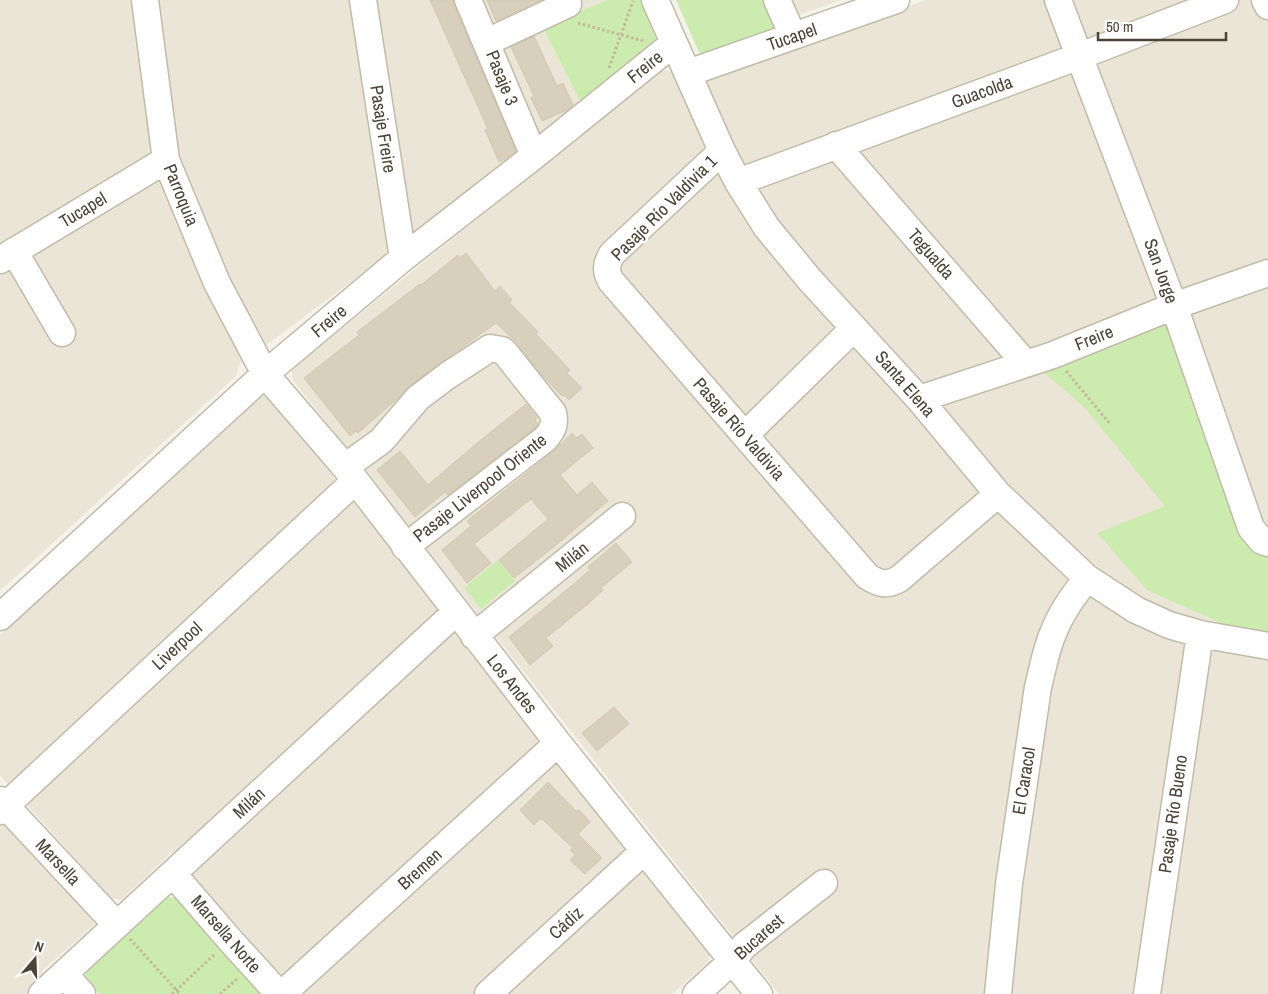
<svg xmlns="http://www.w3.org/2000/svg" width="1268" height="994" font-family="'Archivo Narrow',sans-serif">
  <rect width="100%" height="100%" fill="#f5f2e9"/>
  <path fill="#eae5d6" d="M 0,0 L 607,0 L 542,28 L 582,105 L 382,259 L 239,365 L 236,376 L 0,591 Z
    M 782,0 L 841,0 L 793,17 Z
    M 926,0 L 1268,0 L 1268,994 L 779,994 L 292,379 L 292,369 L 661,69 L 708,80 Z
    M 261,396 L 271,398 L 710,951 L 709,961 L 672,994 L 298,994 L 172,852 L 121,900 L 111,898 L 0,775 L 0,635 Z
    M 0,812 L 95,916 L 94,925 L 41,972 L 70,994 L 0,994 Z"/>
  <path fill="#ccecaf" d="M 607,0 L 640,0 L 658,44 L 582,105 L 542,27 Z
    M 676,0 L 767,0 L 778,28 L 701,57 Z
    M 1162,323 L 1173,328 L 1254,554 L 1268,553 L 1268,632 L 1232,628 L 1147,590 L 1097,533 L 1165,506 L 1083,406 L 1041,370 Z
    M 498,560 L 515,581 L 481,609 L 464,588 Z
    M 165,896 L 175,898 L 263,994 L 99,994 L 87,982 L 85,970 Z"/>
  <path fill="#d8cfbd" stroke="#d3c8b0" d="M 430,0 L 453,0 L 454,6 L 516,151 L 505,159 L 499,162 L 485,130 L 488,129 Z
    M 487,0 L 541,0 L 496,21 Z
    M 534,36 L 557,86 L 563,83 L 573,105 L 569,109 L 542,121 L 531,98 L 534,96 L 511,47 Z
    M 466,253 L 495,291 L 500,286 L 512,300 L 509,302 L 538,332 L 536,334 L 570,370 L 567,373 L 582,388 L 569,400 L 564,395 L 562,396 L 540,373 L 518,344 L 496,323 L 409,386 L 397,399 L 374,419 L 358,433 L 356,431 L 350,436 L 304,378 L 359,335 L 357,332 L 394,304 L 420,284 L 421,285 L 458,255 L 460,258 Z
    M 526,404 L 537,418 L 535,420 L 538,424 L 535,428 L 448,495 L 445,492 L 415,517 L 377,470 L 400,451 L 428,485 L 482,439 Z
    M 572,433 L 576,438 L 582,434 L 593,448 L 560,475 L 577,495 L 592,482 L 608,501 L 555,546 L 514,578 L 499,560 L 548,519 L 531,499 L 474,544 L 491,563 L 467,583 L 442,550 L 471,526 L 467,521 L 554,451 Z
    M 616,543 L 632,562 L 601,588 L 603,590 L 589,603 L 546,638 L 553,646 L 530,665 L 509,637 L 575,583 L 590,570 L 588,567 Z
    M 614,707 L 629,724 L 597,751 L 582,733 Z
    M 548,782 L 577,812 L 579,810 L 590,822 L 578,834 L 602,858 L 585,874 L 570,860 L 575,855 L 570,850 L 573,848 L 541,818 L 534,825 L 520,810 Z"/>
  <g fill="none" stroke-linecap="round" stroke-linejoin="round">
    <g stroke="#c2bbaa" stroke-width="29">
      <path id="minor" d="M 145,0 L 166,160 L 217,283 L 265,374 L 345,467 L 558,743 L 759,994
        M 363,0 L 403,258
        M 468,0 L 534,156
        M 655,0 L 722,151 L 738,182 L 767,228 L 810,280 L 919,399 L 998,494 L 1087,578 L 1136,610 L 1169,625 L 1200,634 L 1268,646
        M 777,0 L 793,36
        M 1058,0 L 1174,306 L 1251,528 L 1262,541 L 1268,543
        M 1265,0 L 1268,6
        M 487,42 L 568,4
        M 688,73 L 896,0
        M 836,145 L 1026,364
        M 722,151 L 612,254 C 606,264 605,271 611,281 L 867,576 C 879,584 887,586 899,579 L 998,494
        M 738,182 L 1080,56 L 1225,0
        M 14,251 L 62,333
        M 0,260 L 166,160
        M 919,399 L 1053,355 L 1174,306 L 1268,273
        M 745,435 L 854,328
        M 345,467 L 381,441 L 418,398 L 447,376 L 490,348 L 502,350 L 507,355 L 553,413 C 556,425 552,431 545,439 L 405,547
        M 0,617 L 265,374 L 403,258 L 534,156 L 674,43
        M 474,636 L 622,516
        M 0,800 L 116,924
        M 0,811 L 355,481
        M 173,874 L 230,940 L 279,994
        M 64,974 L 82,994
        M 42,994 L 456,612
        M 282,994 L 558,743
        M 488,994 L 644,851
        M 696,994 L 733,960 L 744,946 L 824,883
        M 998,994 L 1009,884 L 1038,687 C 1043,668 1046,648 1054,631 C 1062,611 1074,595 1087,578
        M 1147,994 L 1200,634"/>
    </g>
    <path stroke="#c4b89b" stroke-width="3" stroke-dasharray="2.5 2.5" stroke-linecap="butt" d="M 578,23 L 644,41
      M 609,68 L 633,1
      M 1066,371 L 1111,425
      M 130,939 L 180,994
      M 172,994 L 215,954
      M 220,994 L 237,979"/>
    <use href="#minor" stroke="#fff" stroke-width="26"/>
  </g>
  <g text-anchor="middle" stroke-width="5" stroke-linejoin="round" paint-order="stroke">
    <g font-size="18" fill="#4a4336" stroke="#fff">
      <text transform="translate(792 37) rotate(-19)" y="6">Tucapel</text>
      <text transform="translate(645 67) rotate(-39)" y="6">Freire</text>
      <text transform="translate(502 78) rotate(68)" y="6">Pasaje 3</text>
      <text transform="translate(982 92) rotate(-20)" y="6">Guacolda</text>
      <text transform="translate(383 129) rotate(81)" y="6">Pasaje Freire</text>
      <text transform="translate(181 195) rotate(68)" y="6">Parroquia</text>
      <text transform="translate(664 208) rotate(-45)" y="6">Pasaje Río Valdivia 1</text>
      <text transform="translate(83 210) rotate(-31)" y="6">Tucapel</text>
      <text transform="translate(931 254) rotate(49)" y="6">Tegualda</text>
      <text transform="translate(1161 271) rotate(70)" y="6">San Jorge</text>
      <text transform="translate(329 321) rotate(-40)" y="6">Freire</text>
      <text transform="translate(1094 338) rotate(-22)" y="6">Freire</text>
      <text transform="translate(905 384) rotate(49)" y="6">Santa Elena</text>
      <text transform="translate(739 429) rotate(49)" y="6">Pasaje Río Valdivia</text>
      <text transform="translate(480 488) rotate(-38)" y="6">Pasaje Liverpool Oriente</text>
      <text transform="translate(572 557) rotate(-39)" y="6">Milán</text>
      <text transform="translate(177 646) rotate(-43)" y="6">Liverpool</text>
      <text transform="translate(512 684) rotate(52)" y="6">Los Andes</text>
      <text transform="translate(1024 781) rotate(-81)" y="6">El Caracol</text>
      <text transform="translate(249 803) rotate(-43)" y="6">Milán</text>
      <text transform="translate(1173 814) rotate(-82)" y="6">Pasaje Río Bueno</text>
      <text transform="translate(58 862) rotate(47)" y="6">Marsella</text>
      <text transform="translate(420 869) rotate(-42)" y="6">Bremen</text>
      <text transform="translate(566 923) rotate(-42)" y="6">Cádiz</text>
      <text transform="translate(226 934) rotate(49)" y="6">Marsella Norte</text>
      <text transform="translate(759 937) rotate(-41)" y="6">Bucarest</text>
    </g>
  </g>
  <g transform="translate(35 959) rotate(19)" stroke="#ffffff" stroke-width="4" paint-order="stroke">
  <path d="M0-4L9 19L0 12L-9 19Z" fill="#4a4336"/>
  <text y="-8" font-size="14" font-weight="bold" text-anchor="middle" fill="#4a4336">N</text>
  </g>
  <path d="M1098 32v8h128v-8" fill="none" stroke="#4a4336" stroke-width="2.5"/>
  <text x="1106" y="32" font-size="15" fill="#4a4336" stroke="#ffffff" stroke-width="4" paint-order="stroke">50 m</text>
</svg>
